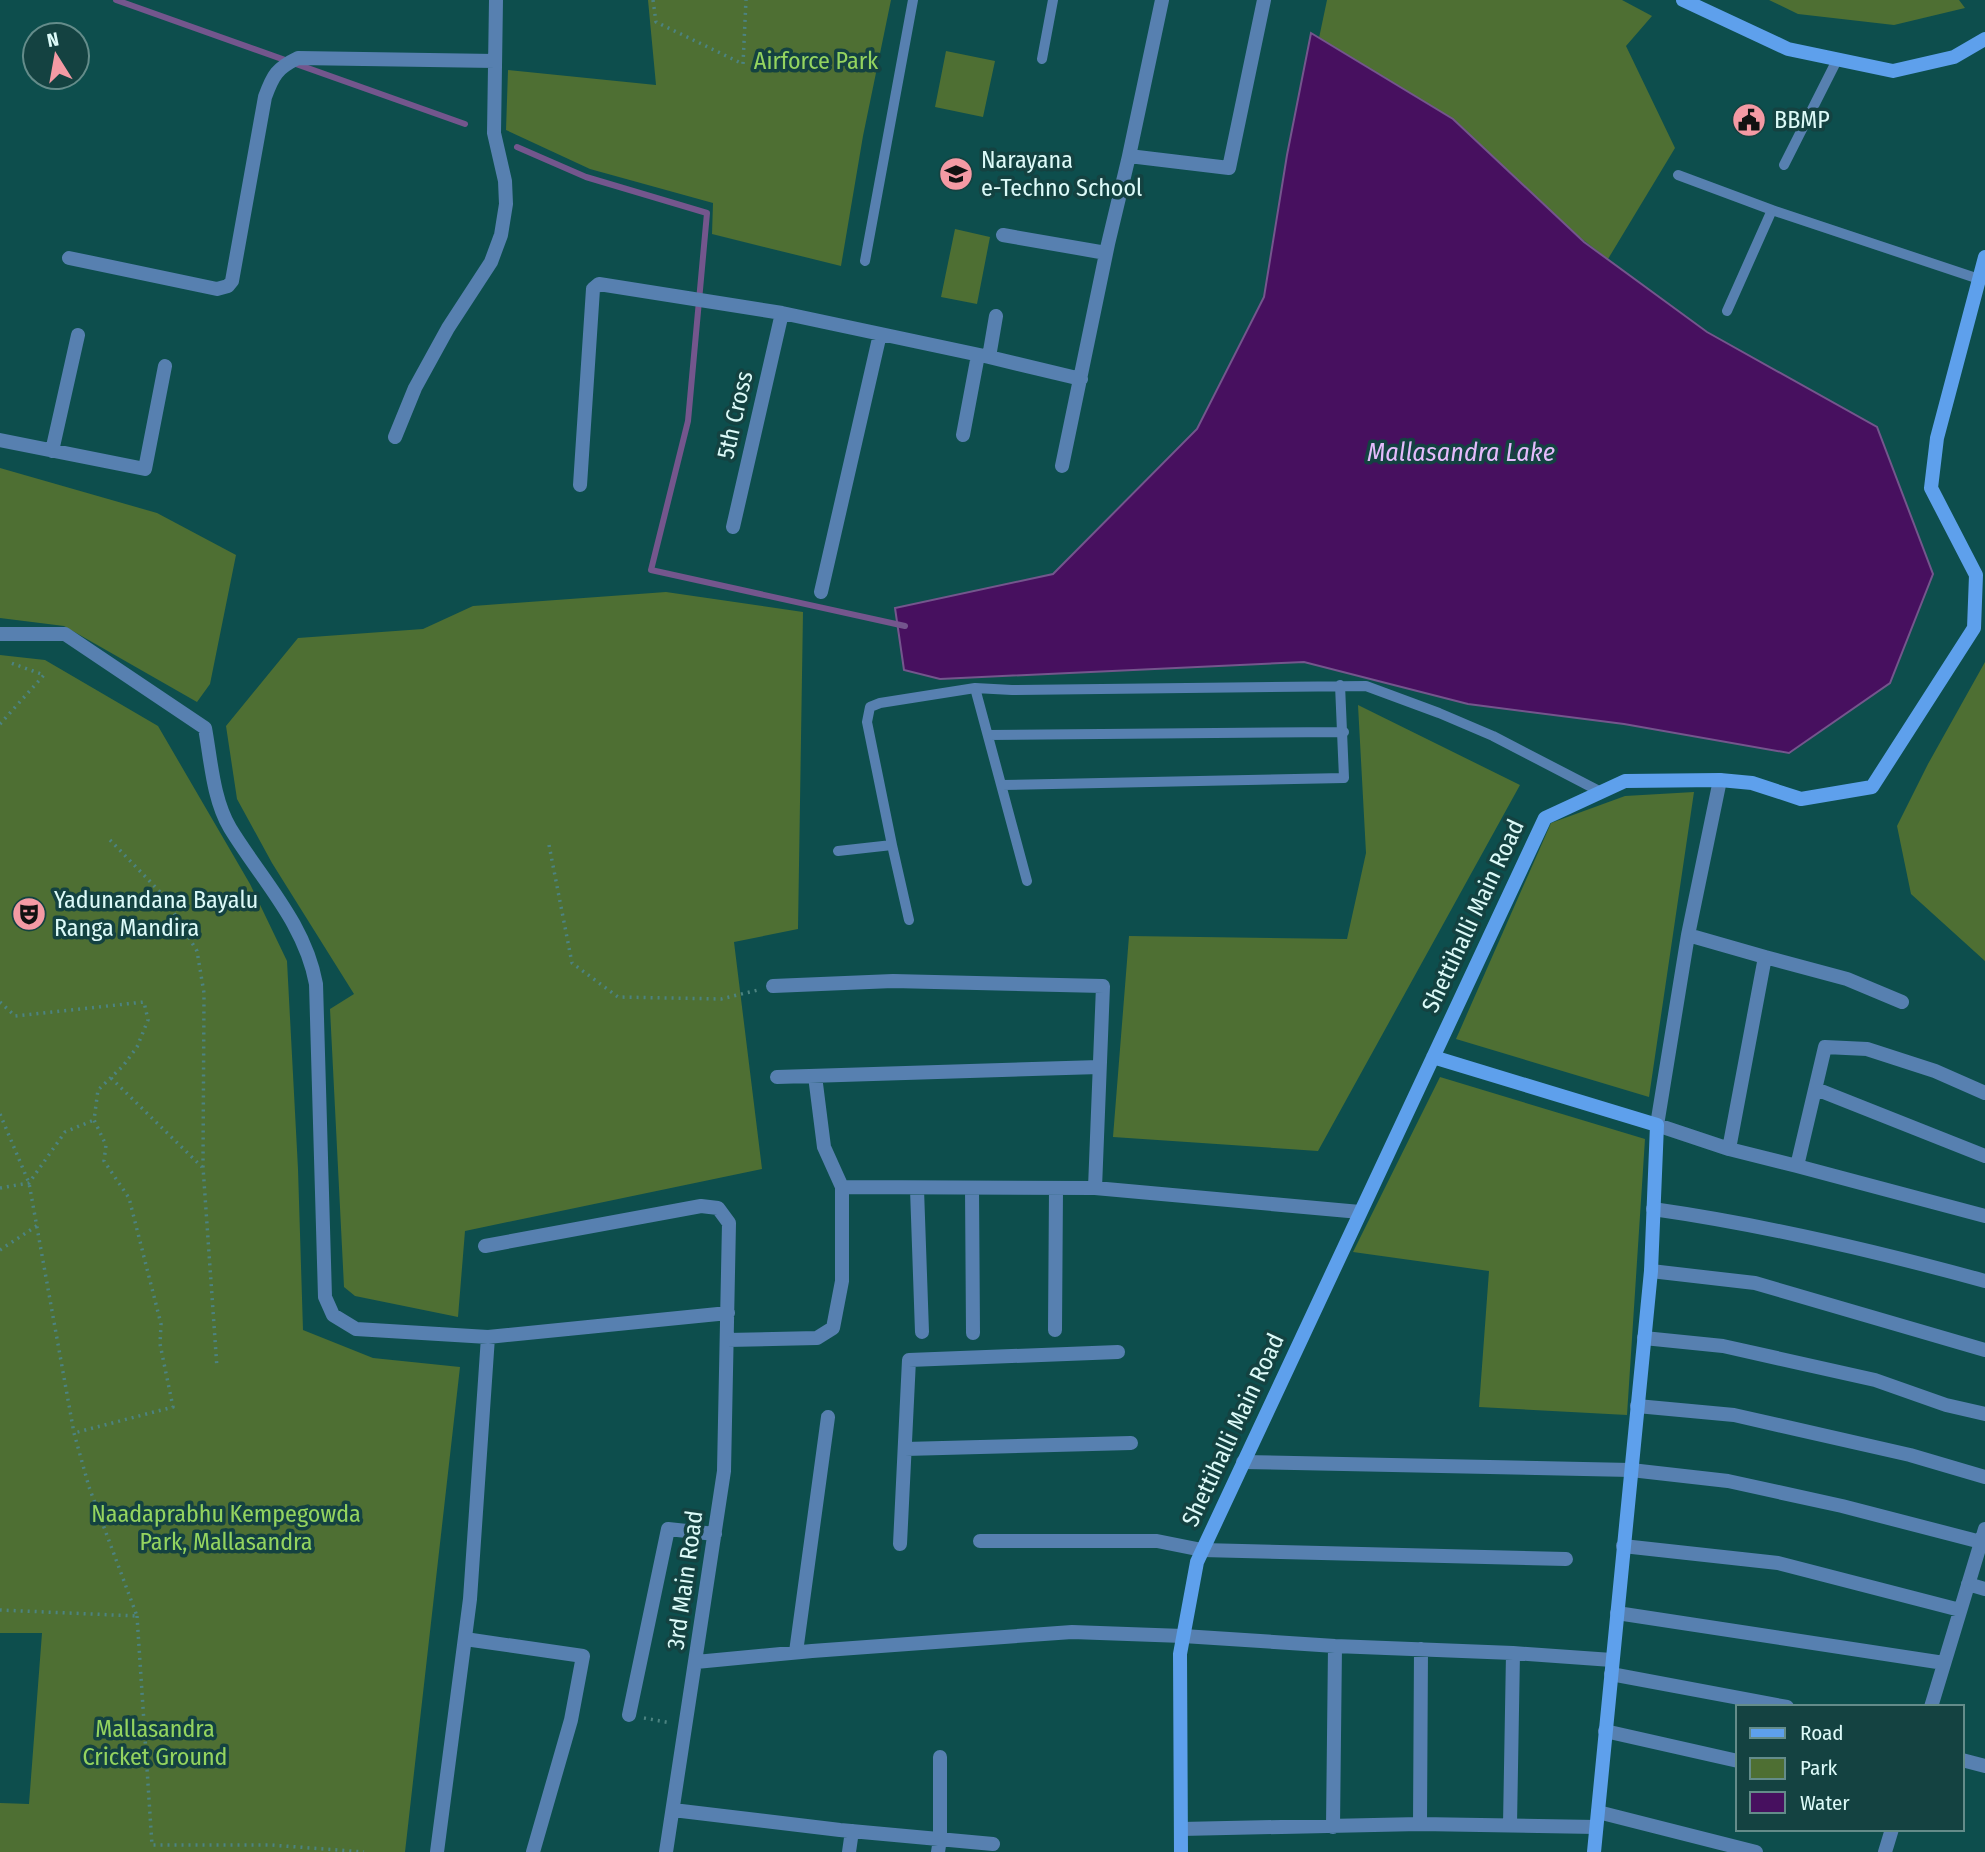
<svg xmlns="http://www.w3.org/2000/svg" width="1985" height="1852" font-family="'Fira Sans Condensed',sans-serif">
  <rect width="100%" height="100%" fill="#0d4e4d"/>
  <path fill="#4e6f33" d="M 648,0 L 891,0 L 863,136 L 841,266 L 712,234 L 713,203 L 590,169 L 506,130 L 508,70 L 656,85 Z
    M 1327,0 L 1622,0 L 1652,16 L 1626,46 L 1675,148 L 1608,259 L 1319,38 Z
    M 1769,0 L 1959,0 L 1965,8 L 1894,25 L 1798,14 Z
    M 946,51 L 995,61 L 983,117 L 935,107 Z
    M 955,229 L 990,237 L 977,304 L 941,297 Z
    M 0,468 L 157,513 L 236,555 L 210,684 L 197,702 L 64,626 L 0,618 Z
    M 666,592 L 803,612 L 798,929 L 734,942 L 762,1169 L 465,1231 L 458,1317 L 355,1296 L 344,1287 L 330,1009 L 354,994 L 272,863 L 237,799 L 226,726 L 298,638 L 423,629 L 473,606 Z
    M 0,655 L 45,660 L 158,726 L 250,884 L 287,961 L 298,1169 L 303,1330 L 373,1358 L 460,1367 L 405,1852 L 0,1852 L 0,1803 L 29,1804 L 42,1633 L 0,1633 Z
    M 1985,662 L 1985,961 L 1911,894 L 1897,826 L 1928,764 Z
    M 1358,705 L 1520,785 L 1318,1151 L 1113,1137 L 1129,936 L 1347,939 L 1366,853 Z
    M 1694,792 L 1649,1097 L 1456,1039 L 1551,823 L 1625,796 Z
    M 1440,1077 L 1645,1139 L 1627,1415 L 1479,1407 L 1489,1271 L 1353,1252 Z"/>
  <path fill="#47105f" stroke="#74568d" stroke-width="2" d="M 1311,33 L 1453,119 L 1584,242 L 1707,332 L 1877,427 L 1933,574 L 1890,683 L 1789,753 L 1624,724 L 1468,704 L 1304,662 L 940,679 L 904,670 L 895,608 L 1053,574 L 1197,429 L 1264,297 L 1287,155 Z"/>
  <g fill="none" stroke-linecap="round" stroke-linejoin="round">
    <path stroke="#74568d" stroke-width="6" d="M 116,0 L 465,124
      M 517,147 L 586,177 L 707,213 L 688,421 L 651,570 L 905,626"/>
    <path stroke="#4c8381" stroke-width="3.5" stroke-dasharray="2 5" stroke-linecap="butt" d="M 653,0 L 656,22 L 743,64 L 746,0
      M 0,724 L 44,675 L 11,663
      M 110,840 L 163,895 L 197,951 L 204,993 L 203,1167 L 217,1368
      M 549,845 L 572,963 L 618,997 L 721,999 L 758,990
      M 0,1002 L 15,1016 L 144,1002 L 148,1020 L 137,1047 L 123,1066 L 98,1090 L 94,1120 L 106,1145 L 104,1161 L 129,1198 L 161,1324 L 160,1344 L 173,1407 L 74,1433
      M 111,1078 L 202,1167
      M 0,1114 L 29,1183 L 74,1433 L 89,1487 L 137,1616 L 0,1610
      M 0,1188 L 29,1183 L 65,1132 L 94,1120
      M 0,1250 L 38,1225
      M 137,1616 L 152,1845 L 271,1845 L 364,1852
      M 644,1718 L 671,1723"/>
    <path stroke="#5780b0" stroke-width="10" d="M 1042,59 L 1053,0
      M 1784,165 L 1837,60
      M 1678,175 L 1772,210
      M 865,261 L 913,0
      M 1727,311 L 1772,210 L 1979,279
      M 975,688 L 1027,881
      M 988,735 L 1344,732
      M 1002,785 L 1344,778 L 1340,685
      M 892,845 L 909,920
      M 838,851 L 892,845 L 867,722 L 870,707 L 880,703 L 975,688 L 1012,690 L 1366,686 L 1439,713 L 1493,736 L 1601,792"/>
    <path stroke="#5780b0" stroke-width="14" d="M 1162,0 L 1129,156 L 1229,168 L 1264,0
      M 1003,235 L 1106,253
      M 69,258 L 217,289 L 228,286 L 232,281 L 265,97 C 273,75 277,68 298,58 L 495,61
      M 989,357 L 1081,379
      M 963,435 L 978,355
      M 395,437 L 415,388 L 448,328 L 491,262 L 501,235 L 506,204 L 505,181 L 494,133 L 496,0
      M 0,440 L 145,469 L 165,366
      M 52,451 L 78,335
      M 1062,466 L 1108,244 L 1129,156
      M 580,485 L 593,289 L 599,284 L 782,313 L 989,357 L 996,316
      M 733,527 L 782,313
      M 821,592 L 880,334
      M 0,634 L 65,634 L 205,728 C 211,761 213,799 230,828 C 261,879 305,923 316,984 L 325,1297 L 333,1315 L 356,1329 L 488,1337 L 728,1313
      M 1720,780 L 1688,935 L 1657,1125 L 1729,1149
      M 1688,935 L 1765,957
      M 773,986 L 893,981 L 1103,986 L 1095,1188
      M 1902,1002 L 1847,979 L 1765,957 L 1729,1149 L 1797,1166 L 1825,1047 L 1867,1049 L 1935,1071 L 1985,1093
      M 777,1077 L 1099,1067
      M 1816,1089 L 1985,1156
      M 1797,1166 L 1985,1216
      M 842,1187 L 1095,1188 L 1360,1212
      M 972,1188 L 973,1333
      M 917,1189 L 922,1332
      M 1653,1209 C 1765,1225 1876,1251 1985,1281
      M 485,1246 L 701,1206 L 718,1208 L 729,1223 L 724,1471 L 666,1852
      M 1651,1271 L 1755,1283 L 1985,1350
      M 1055,1330 L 1056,1189
      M 1644,1338 L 1723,1346 L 1875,1380 L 1946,1405 L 1985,1414
      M 727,1340 L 817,1338 L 833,1328 L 842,1281 L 842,1187 L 824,1147 L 815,1076
      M 1637,1406 L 1734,1415 L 1910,1455 L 1985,1477
      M 905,1449 L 1131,1443
      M 1243,1462 L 1631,1470 L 1728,1481 L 1842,1506 L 1981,1542
      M 980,1541 L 1157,1541 L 1202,1550 L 1566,1559
      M 900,1544 L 909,1360 L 1118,1352
      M 1623,1546 L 1778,1563 L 1960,1610
      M 1968,1584 L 1985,1589
      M 1617,1613 L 1944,1663
      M 465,1639 L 583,1656 L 571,1720 L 533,1852
      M 796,1652 L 828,1417
      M 696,1662 L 812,1651 L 1072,1632 L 1183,1636 L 1335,1646 L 1513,1653 L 1612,1660
      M 1611,1674 L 1787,1707
      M 1931,1707 L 1985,1529
      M 629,1715 L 668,1529 L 715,1534
      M 1605,1731 L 1738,1761
      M 1962,1760 L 1985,1766
      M 673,1810 L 840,1830 L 993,1844
      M 1598,1812 L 1756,1852
      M 1420,1824 L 1421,1649
      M 1510,1825 L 1513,1653
      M 1333,1827 L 1335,1646
      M 1181,1829 L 1420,1824 L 1596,1827
      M 437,1852 L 470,1599 L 488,1337
      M 849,1852 L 852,1831
      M 938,1852 L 940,1839 L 940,1757
      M 1885,1852 L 1892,1829"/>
    <path stroke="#5ea0ec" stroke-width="14" d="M 1683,0 L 1788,49 L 1893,71 L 1954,57 L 1985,39
      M 1433,1057 L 1657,1125 L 1651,1271 L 1594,1852
      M 1181,1852 L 1180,1654 L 1197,1562 L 1545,818 L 1625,781 L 1720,780 L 1752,783 L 1801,799 L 1872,787 L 1974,628 L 1976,575 L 1931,488 L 1937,438 L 1985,257"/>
  </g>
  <defs>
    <g id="civic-disc" transform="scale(1.75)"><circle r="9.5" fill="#f49aa4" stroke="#144241"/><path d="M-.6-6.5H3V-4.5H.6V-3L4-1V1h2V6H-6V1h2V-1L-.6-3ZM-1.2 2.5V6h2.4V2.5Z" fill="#111"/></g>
    <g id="school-disc" transform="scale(1.75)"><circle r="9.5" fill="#f49aa4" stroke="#144241"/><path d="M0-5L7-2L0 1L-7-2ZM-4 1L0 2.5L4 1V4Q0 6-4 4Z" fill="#111"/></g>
    <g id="theatre-disc" transform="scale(1.75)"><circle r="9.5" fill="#f49aa4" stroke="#144241"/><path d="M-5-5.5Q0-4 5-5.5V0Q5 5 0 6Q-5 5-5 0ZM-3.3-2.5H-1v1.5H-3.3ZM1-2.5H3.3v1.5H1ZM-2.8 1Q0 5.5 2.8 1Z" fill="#111"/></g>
  </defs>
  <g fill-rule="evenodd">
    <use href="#civic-disc" x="1749" y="120"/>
    <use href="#school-disc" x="956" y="174"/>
    <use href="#theatre-disc" x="29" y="914"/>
  </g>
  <g text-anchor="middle" stroke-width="7" stroke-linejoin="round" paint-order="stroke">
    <g font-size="24" fill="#94d45f" stroke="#144241">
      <text x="816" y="69">Airforce Park</text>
      <text x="226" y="1522">Naadaprabhu Kempegowda<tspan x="226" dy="28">Park, Mallasandra</tspan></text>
      <text x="155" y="1737">Mallasandra<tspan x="155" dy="28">Cricket Ground</tspan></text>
    </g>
    <g font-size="24" fill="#dcfaf8" stroke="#144241" text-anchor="start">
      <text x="1774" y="128">BBMP</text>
      <text x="981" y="168">Narayana<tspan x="981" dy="28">e-Techno School</tspan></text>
      <text x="54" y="908">Yadunandana Bayalu<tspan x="54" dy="28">Ranga Mandira</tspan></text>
    </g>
    <g font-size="24" fill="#dcfaf8" stroke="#144241">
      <text transform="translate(735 415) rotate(-77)" y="8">5th Cross</text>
      <text transform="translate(1473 916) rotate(-65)" y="8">Shettihalli Main Road</text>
      <text transform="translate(1233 1430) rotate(-65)" y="8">Shettihalli Main Road</text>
      <text transform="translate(685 1580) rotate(-82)" y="8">3rd Main Road</text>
    </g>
    <g font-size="26" font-style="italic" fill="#e4bbfc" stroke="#144241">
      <text x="1461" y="461">Mallasandra Lake</text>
    </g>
  </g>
  <rect x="1736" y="1705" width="228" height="126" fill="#144241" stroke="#648c8a" stroke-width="2"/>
  <rect x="1750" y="1728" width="35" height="10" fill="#5ea0ec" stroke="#648c8a" stroke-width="2"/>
  <text x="1800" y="1740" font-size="21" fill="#dcfaf8">Road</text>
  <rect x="1750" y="1758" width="35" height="21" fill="#4e6f33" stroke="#648c8a" stroke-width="2"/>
  <text x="1800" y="1775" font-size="21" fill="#dcfaf8">Park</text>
  <rect x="1750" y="1792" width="35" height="21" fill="#47105f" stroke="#648c8a" stroke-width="2"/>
  <text x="1800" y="1810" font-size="21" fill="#dcfaf8">Water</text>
  <g transform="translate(56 56) rotate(349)"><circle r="33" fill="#144241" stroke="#648c8a" stroke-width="2"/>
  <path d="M0-5L12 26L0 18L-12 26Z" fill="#f49aa4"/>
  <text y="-10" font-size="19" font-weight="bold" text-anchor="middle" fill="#dcfaf8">N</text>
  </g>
</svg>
